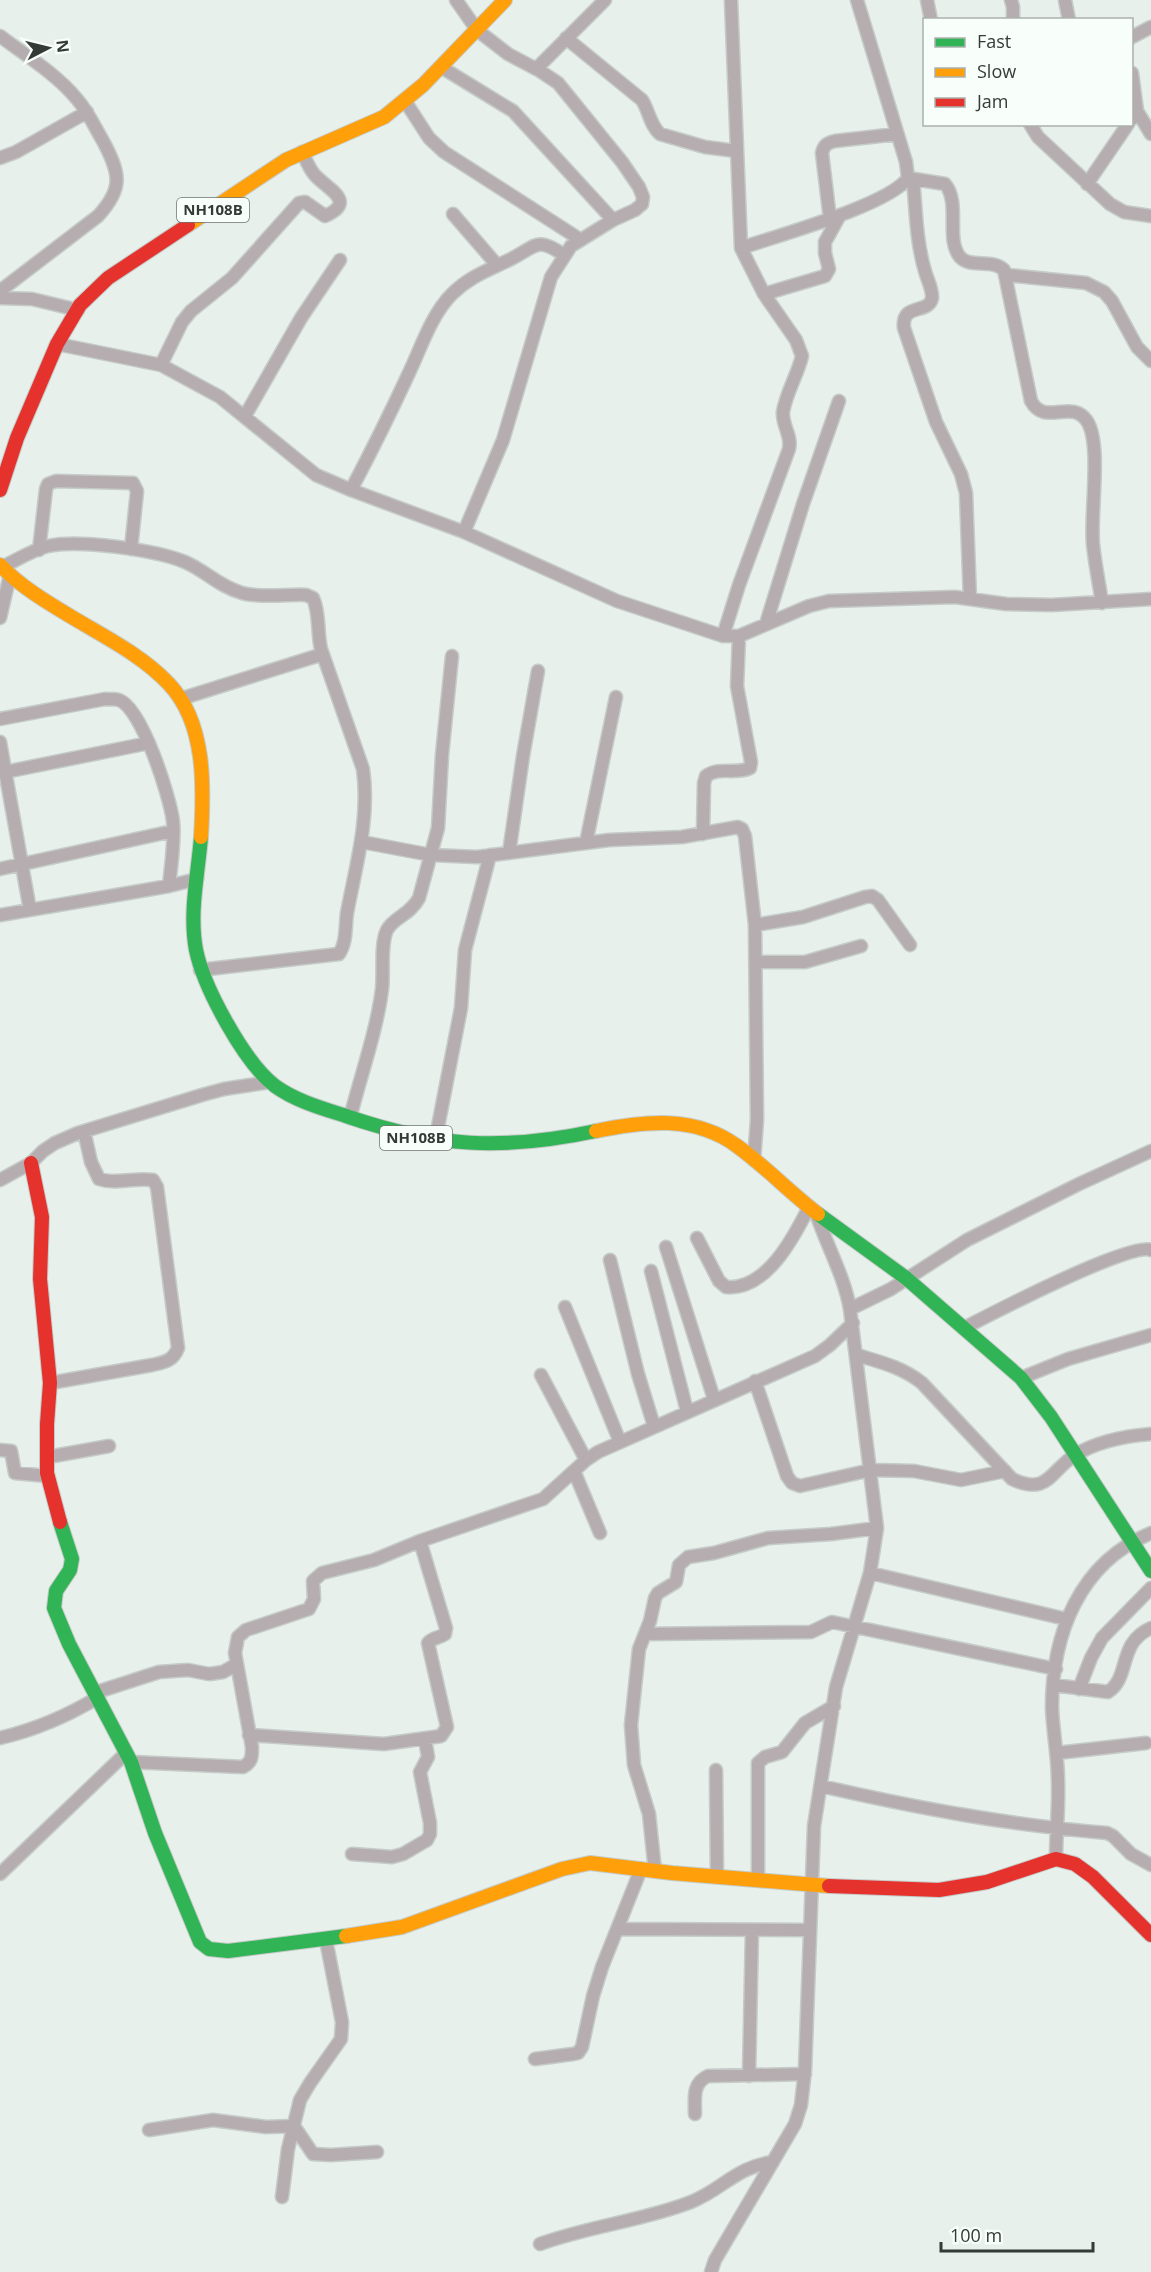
<svg xmlns="http://www.w3.org/2000/svg" width="1151" height="2272" font-family="'Open Sans',sans-serif">
  <rect width="100%" height="100%" fill="#e8f0ec"/>
  <g fill="none" stroke-linecap="round" stroke-linejoin="round">
    <g stroke="#c5cbc8" stroke-width="15">
      <path id="street" d="M 456,0 L 477,30 L 508,54 L 540,71 L 558,83 L 622,162 L 639,187 L 643,197 L 642,204 L 635,210 L 613,220 L 571,246 L 551,277 L 503,440 L 464,532
        M 731,0 L 741,248 C 776,236 889,205 908,178 L 906,162 L 857,0
        M 927,0 L 931,20
        M 1011,0 L 1013,7 L 1013,20
        M 1065,0 L 1069,20
        M 0,36 C 25,55 55,73 76,98 C 88,111 94,126 103,141 C 120,173 124,188 98,216 L 0,291
        M 1132,37 L 1151,27
        M 566,38 L 642,100 C 649,111 650,125 660,134 L 705,147 L 736,151
        M 441,67 L 513,111 L 613,220
        M 536,69 L 605,0
        M 1132,73 L 1137,111 L 1132,119
        M 405,101 L 429,138 L 444,152 L 581,240
        M 1137,111 L 1151,134
        M 1030,124 L 1038,137 L 1110,204 L 1124,212 L 1151,216
        M 0,158 L 16,152 L 87,112
        M 908,178 L 945,184 C 961,203 945,239 960,257 C 971,269 992,258 1004,270 L 1031,401 C 1045,427 1071,398 1087,421 C 1102,444 1090,513 1093,544 C 1095,564 1099,583 1102,603
        M 913,179 C 916,210 916,241 925,271 C 927,279 933,290 932,298 C 929,315 901,302 904,328 L 936,422 L 961,474 L 966,493 L 970,599
        M 1087,184 L 1128,124
        M 453,214 L 497,265
        M 830,219 L 822,153 C 824,145 827,143 835,141 L 897,134
        M 1007,275 L 1086,283 L 1104,292 L 1112,301 L 1137,347 L 1151,361
        M 764,294 L 825,276 L 829,269 L 825,253 L 825,242 L 840,215
        M 0,298 L 32,299 L 78,310
        M 57,344 L 161,365 L 220,397 L 316,475 L 351,490 L 464,532 L 617,601 L 723,636 L 739,636 L 809,606 L 829,601 L 955,597 L 1006,604 L 1052,605 L 1151,599
        M 161,365 L 182,322 L 191,311 L 232,278 L 299,203 L 305,202 L 325,216 C 359,201 325,188 314,174 C 309,168 306,160 302,152
        M 245,416 L 301,318 L 340,260
        M 351,490 C 371,452 390,414 408,375 C 421,348 431,315 452,294 C 470,276 489,270 511,259 C 537,246 536,236 564,255
        M 39,550 L 46,489 L 48,484 L 56,481 L 133,483 L 137,491 L 131,549
        M 2,567 C 17,560 32,550 48,546 C 79,539 156,550 185,562 C 206,571 218,586 242,593 C 259,598 287,594 306,595 L 313,598 C 320,613 317,633 321,649 L 363,769 C 370,818 356,865 347,913 C 345,927 347,942 339,954 L 330,955 L 200,970
        M 0,618 L 10,575
        M 766,624 L 803,504 L 839,401
        M 723,636 L 739,585 L 789,449 C 792,435 782,426 783,412 C 786,393 798,374 802,356 L 796,340 L 764,294 L 741,248
        M 180,699 L 323,654
        M 0,719 L 105,699 C 109,699 116,699 119,700 C 142,708 170,797 173,821 C 175,843 171,865 169,886
        M 0,742 L 30,910
        M 0,773 L 149,743
        M 703,834 L 704,783 L 706,776 C 719,766 736,775 750,768 L 751,762 L 737,686 L 739,636
        M 362,842 L 431,855 L 477,857 L 609,840 L 682,837 L 738,827 L 742,829 L 745,836 L 755,925
        M 586,843 L 616,697
        M 509,853 L 523,756 L 538,671
        M 0,869 L 173,831
        M 0,915 L 169,886 L 197,879
        M 756,962 L 805,962 L 861,946
        M 350,1118 C 360,1078 377,1030 382,989 C 384,973 380,944 387,930 C 394,917 410,915 419,898 L 438,828 L 442,755 L 452,656
        M 435,1142 L 461,1008 L 465,950 L 490,855
        M 754,1160 L 757,1120 L 755,925 L 803,917 L 865,897 L 872,896 L 878,900 L 910,945
        M 0,1180 L 31,1163 L 43,1151 L 55,1143 L 78,1133 L 202,1095 L 224,1089 L 270,1082
        M 697,1238 L 719,1281 L 726,1287 C 766,1291 794,1237 809,1207
        M 666,1247 L 714,1399
        M 610,1260 L 638,1374 L 654,1426
        M 651,1271 L 687,1411
        M 565,1307 L 620,1442
        M 850,1309 L 891,1289 L 967,1240 L 1079,1184 L 1151,1151
        M 964,1328 C 989,1315 1134,1240 1151,1250
        M 857,1355 C 880,1362 902,1367 922,1383 L 1012,1479 C 1048,1496 1050,1471 1075,1455 C 1098,1441 1125,1436 1151,1434
        M 541,1375 L 586,1460
        M 1021,1378 L 1068,1359 L 1151,1335
        M 755,1381 L 787,1476 L 792,1483 L 800,1486 L 871,1470 L 914,1471 L 961,1480 L 1005,1471
        M 50,1383 L 152,1365 C 165,1362 173,1361 178,1348 L 157,1187 L 153,1180 C 135,1177 116,1185 99,1179 L 91,1162 L 84,1131
        M 0,1450 L 11,1451 L 15,1473 L 48,1476
        M 48,1457 L 109,1446
        M 574,1471 L 600,1533
        M 870,1573 L 1066,1619
        M 645,1634 L 811,1632 L 832,1622 L 1056,1669
        M 1054,1685 L 1108,1692 C 1131,1677 1117,1643 1151,1628
        M 1079,1689 L 1091,1658 L 1102,1638 L 1151,1588
        M 94,1693 L 159,1672 L 188,1670 L 209,1674 L 223,1672 L 237,1664
        M 249,1735 L 384,1744 L 441,1736 L 447,1727 L 428,1643 C 433,1637 440,1638 445,1634 L 446,1628 L 420,1541
        M 0,1738 C 34,1730 67,1716 97,1698
        M 1057,1753 L 1146,1743
        M 131,1762 L 243,1767 C 252,1762 252,1757 252,1747 L 235,1653 L 238,1637 L 246,1630 L 309,1609 L 314,1599 L 313,1581 L 322,1573 L 374,1560 L 420,1541 L 543,1499 L 586,1460 L 598,1452 L 815,1356 L 830,1345 L 853,1323
        M 716,1770 L 717,1877
        M 821,1786 C 917,1808 1008,1825 1107,1833 L 1113,1836 L 1131,1854 L 1151,1865
        M 352,1854 L 392,1857 L 403,1854 L 427,1840 L 430,1834 L 430,1823 L 420,1772 L 428,1757 L 425,1739
        M 1056,1859 C 1056,1833 1059,1807 1058,1781 C 1058,1757 1053,1732 1052,1708 C 1052,1634 1079,1563 1151,1533
        M 655,1871 L 649,1814 L 634,1765 L 631,1725 L 639,1649 L 650,1621 L 655,1598 L 658,1593 L 676,1582 L 679,1565 L 688,1557 L 714,1553 L 768,1538 L 831,1534 L 877,1528
        M 0,1874 L 126,1753
        M 758,1879 L 758,1763 L 765,1757 L 782,1752 L 805,1723 L 834,1706
        M 618,1929 L 810,1930
        M 535,2059 L 573,2054 L 578,2053 L 582,2047 L 593,1996 L 602,1967 L 641,1869
        M 749,2076 L 752,1930
        M 695,2114 C 695,2098 692,2083 708,2076 L 805,2074
        M 149,2130 L 213,2120 L 266,2127 L 294,2126 L 313,2154 L 331,2155 L 377,2152
        M 282,2197 L 288,2149 L 300,2100 L 310,2083 L 341,2039 L 342,2022 L 326,1940
        M 540,2244 C 589,2226 642,2221 691,2202 C 723,2189 736,2167 773,2162
        M 711,2272 L 715,2260 L 795,2124 L 801,2105 L 805,2070 L 814,1826 L 836,1687 L 870,1573 L 877,1528 L 850,1309 C 844,1276 828,1248 817,1216"/>
    </g>
    <g stroke="#c5cbc8" stroke-width="16">
      <path id="fast" d="M 201,837 C 198,874 189,913 196,950 C 204,988 244,1062 275,1086 C 296,1101 321,1108 346,1116 C 436,1147 502,1151 596,1131
        M 818,1214 L 906,1278 L 1021,1378 L 1051,1417 L 1151,1571
        M 60,1522 L 72,1559 L 70,1570 L 56,1591 L 54,1608 L 69,1644 L 131,1762 L 155,1833 L 200,1942 L 209,1949 L 228,1951 L 346,1936"/>
    </g>
    <g stroke="#c5cbc8" stroke-width="16">
      <path id="slow" d="M 188,225 L 286,160 L 384,117 L 423,85 L 505,0
        M 0,565 C 20,586 45,601 70,616 C 103,636 142,655 169,684 C 206,723 204,787 201,837
        M 596,1131 C 644,1121 695,1115 737,1146 C 765,1166 790,1193 818,1214
        M 346,1936 L 402,1927 L 562,1869 L 590,1863 L 672,1873 L 829,1886"/>
    </g>
    <g stroke="#c5cbc8" stroke-width="16">
      <path id="jam" d="M 0,490 L 17,438 L 57,344 L 80,305 L 108,278 L 188,225
        M 31,1163 L 42,1217 L 40,1279 L 50,1383 L 47,1424 L 47,1473 L 60,1522
        M 829,1886 L 939,1890 L 987,1882 L 1056,1859 L 1075,1864 L 1093,1877 L 1151,1935"/>
    </g>
    <use href="#street" stroke="#b6adb1" stroke-width="12"/>
    <use href="#fast" stroke="#30b455" stroke-width="14"/>
    <use href="#slow" stroke="#ff9f0a" stroke-width="14"/>
    <use href="#jam" stroke="#e5322d" stroke-width="14"/>
  </g>
  <g text-anchor="middle" stroke-width="4.5" stroke-linejoin="round" paint-order="stroke">
    <g fill="#f8fffb" stroke="#6f7672" stroke-width="1.5">
      <rect x="177" y="198" width="72" height="24" rx="4.5"/>
      <rect x="380" y="1126" width="72" height="24" rx="4.5"/>
    </g>
    <g font-size="15" font-weight="bold" fill="#343b37">
      <text x="213" y="215">NH108B</text>
      <text x="416" y="1143">NH108B</text>
    </g>
  </g>
  <rect x="923" y="18" width="210" height="108" fill="#f8fffb" stroke="#aab1ad" stroke-width="1.5"/>
  <rect x="935" y="38" width="30" height="9" fill="#30b455" stroke="#aab1ad" stroke-width="1.5"/>
  <text x="977" y="48" font-size="18" fill="#343b37">Fast</text>
  <rect x="935" y="68" width="30" height="9" fill="#ff9f0a" stroke="#aab1ad" stroke-width="1.5"/>
  <text x="977" y="78" font-size="18" fill="#343b37">Slow</text>
  <rect x="935" y="98" width="30" height="9" fill="#e5322d" stroke="#aab1ad" stroke-width="1.5"/>
  <text x="977" y="108" font-size="18" fill="#343b37">Jam</text>
  <g transform="translate(48 48) rotate(83)" stroke="#f8fffb" stroke-width="4.5" paint-order="stroke">
  <path d="M0-4.5L10 22L0 15L-10 22Z" fill="#343b37"/>
  <text y="-9" font-size="16" font-weight="bold" text-anchor="middle" fill="#343b37">N</text>
  </g>
  <path d="M941 2242v9h152v-9" fill="none" stroke="#343b37" stroke-width="3"/>
  <text x="950" y="2242" font-size="18" fill="#343b37" stroke="#f8fffb" stroke-width="4.5" paint-order="stroke">100 m</text>
</svg>
